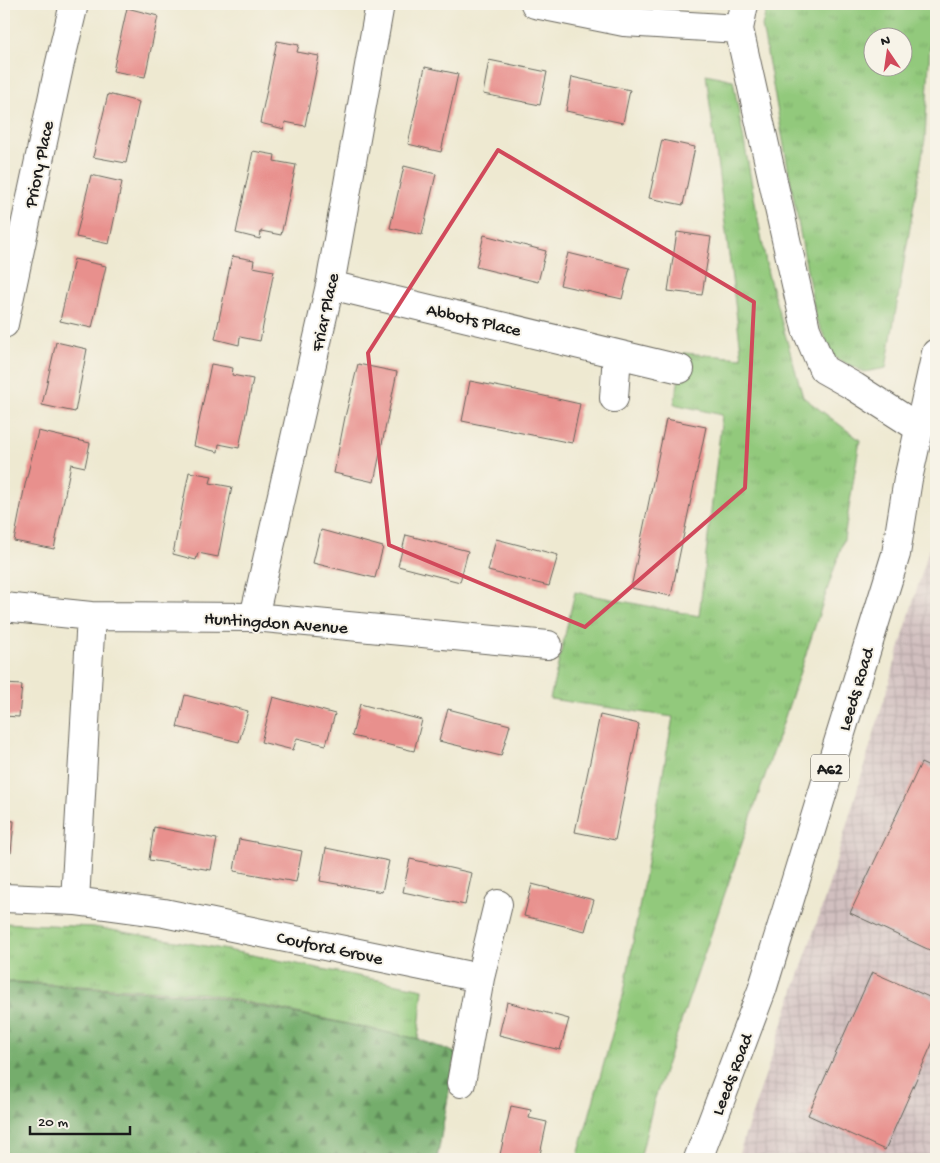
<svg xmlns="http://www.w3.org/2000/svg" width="940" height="1163" font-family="'Gochi Hand',sans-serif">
  <defs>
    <pattern id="industrial-grid" width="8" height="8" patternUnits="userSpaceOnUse" patternTransform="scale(1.25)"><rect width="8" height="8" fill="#d1bfbf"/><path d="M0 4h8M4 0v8" fill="none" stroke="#b3a4a4"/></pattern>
    <pattern id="grass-tufts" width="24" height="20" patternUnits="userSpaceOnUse" patternTransform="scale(1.25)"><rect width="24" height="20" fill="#92c97c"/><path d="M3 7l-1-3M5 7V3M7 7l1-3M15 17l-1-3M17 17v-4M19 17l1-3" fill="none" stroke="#7dac6b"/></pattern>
    <pattern id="forest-firs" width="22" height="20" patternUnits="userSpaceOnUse" patternTransform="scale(1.25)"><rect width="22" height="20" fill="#75ad6c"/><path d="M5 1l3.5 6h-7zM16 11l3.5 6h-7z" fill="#5f8c58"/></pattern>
  </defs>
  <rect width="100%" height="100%" fill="#f7f3e8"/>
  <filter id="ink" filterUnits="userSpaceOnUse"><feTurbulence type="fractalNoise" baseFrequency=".02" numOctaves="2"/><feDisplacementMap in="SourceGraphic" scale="10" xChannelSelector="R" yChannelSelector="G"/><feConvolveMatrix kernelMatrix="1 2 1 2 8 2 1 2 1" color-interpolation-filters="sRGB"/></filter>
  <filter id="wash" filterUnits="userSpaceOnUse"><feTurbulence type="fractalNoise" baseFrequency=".0096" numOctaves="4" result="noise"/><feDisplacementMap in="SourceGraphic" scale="20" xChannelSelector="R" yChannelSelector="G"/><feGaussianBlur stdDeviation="1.12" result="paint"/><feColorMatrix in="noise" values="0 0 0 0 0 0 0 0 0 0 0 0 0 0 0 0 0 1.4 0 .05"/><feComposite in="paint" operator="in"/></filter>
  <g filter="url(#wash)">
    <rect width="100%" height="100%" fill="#eee9d1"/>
    <path fill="url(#industrial-grid)" d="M 936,525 L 936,1159 L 737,1159 L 825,898 Z"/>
    <path fill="url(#grass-tufts)" stroke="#57724c" fill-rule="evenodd" d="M 768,4 L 932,4 L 925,139 L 886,368 L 864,372 L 835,358 L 816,319 L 762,26 ZM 872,38 L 902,38 L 902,68 L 872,68 Z
      M 706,74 L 733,80 L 768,274 L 803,397 L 860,440 L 844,539 L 782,726 L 654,1101 L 640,1159 L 577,1159 L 624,992 L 673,717 L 550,699 L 575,592 L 699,616 L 722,415 L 674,404 L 684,353 L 742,358 Z
      M 4,923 L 94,927 L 217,948 L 423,989 L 418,1039 L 209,994 L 4,981 Z"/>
    <path fill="url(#forest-firs)" stroke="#486444" d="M 4,982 L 210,996 L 418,1039 L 456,1053 L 437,1159 L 4,1159 Z"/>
    <g id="blocks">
      <path fill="#e8908d" d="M 127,8 L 158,16 L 145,77 L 113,71 Z
        M 277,41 L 299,45 L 297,52 L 319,56 L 305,126 L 285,122 L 284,129 L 260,123 Z
        M 489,60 L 547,72 L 540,105 L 483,94 Z
        M 425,67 L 458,74 L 441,152 L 408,144 Z
        M 572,77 L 630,90 L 623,123 L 566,111 Z
        M 108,94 L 139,102 L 126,163 L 93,157 Z
        M 662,140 L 695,147 L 683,205 L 649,198 Z
        M 253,151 L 275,155 L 274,161 L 296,165 L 281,235 L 261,231 L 260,239 L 236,233 Z
        M 404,166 L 436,174 L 422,235 L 390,228 Z
        M 91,175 L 122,182 L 109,244 L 76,237 Z
        M 677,232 L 711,237 L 702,295 L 668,291 Z
        M 484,235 L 546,251 L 538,282 L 476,267 Z
        M 568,253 L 630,268 L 622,299 L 560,285 Z
        M 232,256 L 254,260 L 253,267 L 274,271 L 260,341 L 240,337 L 239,345 L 215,339 Z
        M 74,259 L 106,266 L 92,328 L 60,321 Z
        M 56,342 L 87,349 L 75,412 L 42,405 Z
        M 211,364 L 233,368 L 232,375 L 253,379 L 239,448 L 219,444 L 218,452 L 194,446 Z
        M 358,364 L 397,372 L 374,482 L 334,473 L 345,417 Z
        M 470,381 L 526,392 L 580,404 L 572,443 L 462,421 Z
        M 666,419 L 706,427 L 671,596 L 631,588 Z
        M 38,431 L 90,443 L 85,467 L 71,464 L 54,549 L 14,541 L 25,485 Z
        M 189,472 L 212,476 L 210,483 L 232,487 L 218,557 L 198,553 L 196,560 L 173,554 Z
        M 321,530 L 383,547 L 375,578 L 313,563 Z
        M 406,535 L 468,551 L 460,582 L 398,566 Z
        M 496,539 L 558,555 L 549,586 L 488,571 Z
        M 4,684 L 22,685 L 19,717 L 4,716 Z
        M 185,695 L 248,711 L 239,742 L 177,727 Z
        M 273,697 L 335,714 L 326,745 L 297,738 L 293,750 L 261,742 Z
        M 360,704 L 422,720 L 414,751 L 352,736 Z
        M 448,709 L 510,725 L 501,756 L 439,741 Z
        M 600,715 L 639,724 L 615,840 L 575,832 Z
        M 921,763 L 936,770 L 936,953 L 850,913 Z
        M 4,820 L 14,821 L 11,853 L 4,852 Z
        M 154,827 L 217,839 L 211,870 L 149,860 Z
        M 239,839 L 302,851 L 296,882 L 234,871 Z
        M 326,848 L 389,861 L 382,892 L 320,881 Z
        M 410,859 L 472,873 L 465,905 L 403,892 Z
        M 532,884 L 594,900 L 585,931 L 524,916 Z
        M 872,972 L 936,1000 L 936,1035 L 885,1150 L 808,1115 Z
        M 507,1002 L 569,1019 L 560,1050 L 499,1035 Z
        M 511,1106 L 531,1110 L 529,1118 L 547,1122 L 539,1159 L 499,1159 Z"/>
    </g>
  </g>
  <g filter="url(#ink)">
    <use href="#blocks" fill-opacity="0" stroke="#66645b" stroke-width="1"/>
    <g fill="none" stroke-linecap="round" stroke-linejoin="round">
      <g stroke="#66645b" stroke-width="30">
        <path id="minor" d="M 535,4 L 624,22 L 739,29
          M 744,4 L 739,29 L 806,329 L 823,369 L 855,387 L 919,428
          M 330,285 L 680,369
          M 4,324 L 59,67 L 74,4
          M 614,398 L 617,354
          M 4,607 L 91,616 L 254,617 L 548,645
          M 254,617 L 330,285 L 380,4
          M 4,898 L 75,901 L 164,913 L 480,978 L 461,1083
          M 75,901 L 91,616
          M 480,978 L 498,904"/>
      </g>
      <g stroke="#66645b" stroke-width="30">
        <path id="major" d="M 698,1159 L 762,990 L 896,554 L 908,479 L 936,353"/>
      </g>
      <use href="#minor" stroke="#fff" stroke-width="28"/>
      <use href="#major" stroke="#fff" stroke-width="28"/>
    </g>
  </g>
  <path fill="none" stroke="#d1495b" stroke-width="4" stroke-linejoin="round" d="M 498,150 L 754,302 L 745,488 L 585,627 L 389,545 L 368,353 Z"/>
  <g text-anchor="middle" stroke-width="4" stroke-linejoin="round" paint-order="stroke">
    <rect fill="#f7f3e8" stroke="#5e5c59" stroke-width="1" x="811" y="754.5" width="38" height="27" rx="4"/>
    <g font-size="16" font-weight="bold" fill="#1c1c1c">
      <text x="830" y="774">A62</text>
    </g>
    <g font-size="18" fill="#1c1c1c" stroke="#f7f3e8">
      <text transform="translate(38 164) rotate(-78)" y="6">Priory Place</text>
      <text transform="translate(324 312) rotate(-78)" y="6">Friar Place</text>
      <text transform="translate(474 319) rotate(13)" y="6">Abbots Place</text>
      <text transform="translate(276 622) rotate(4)" y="6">Huntingdon Avenue</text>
      <text transform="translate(855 689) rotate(-73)" y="6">Leeds Road</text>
      <text transform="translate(330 947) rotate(12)" y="6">Couford Grove</text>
      <text transform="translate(731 1074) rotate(-69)" y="6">Leeds Road</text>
    </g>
  </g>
  <rect width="940" height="1163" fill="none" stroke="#f7f3e8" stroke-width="20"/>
  <g transform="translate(888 52) rotate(347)"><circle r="24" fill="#f7f3e8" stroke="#9f9d96"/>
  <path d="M0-4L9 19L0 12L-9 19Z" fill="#d1495b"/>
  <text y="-8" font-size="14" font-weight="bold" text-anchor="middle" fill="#1c1c1c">N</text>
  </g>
  <path d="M30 1126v8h100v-8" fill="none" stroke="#1c1c1c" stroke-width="2.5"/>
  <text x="38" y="1126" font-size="15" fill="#1c1c1c" stroke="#f7f3e8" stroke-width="4" paint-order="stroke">20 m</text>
</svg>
